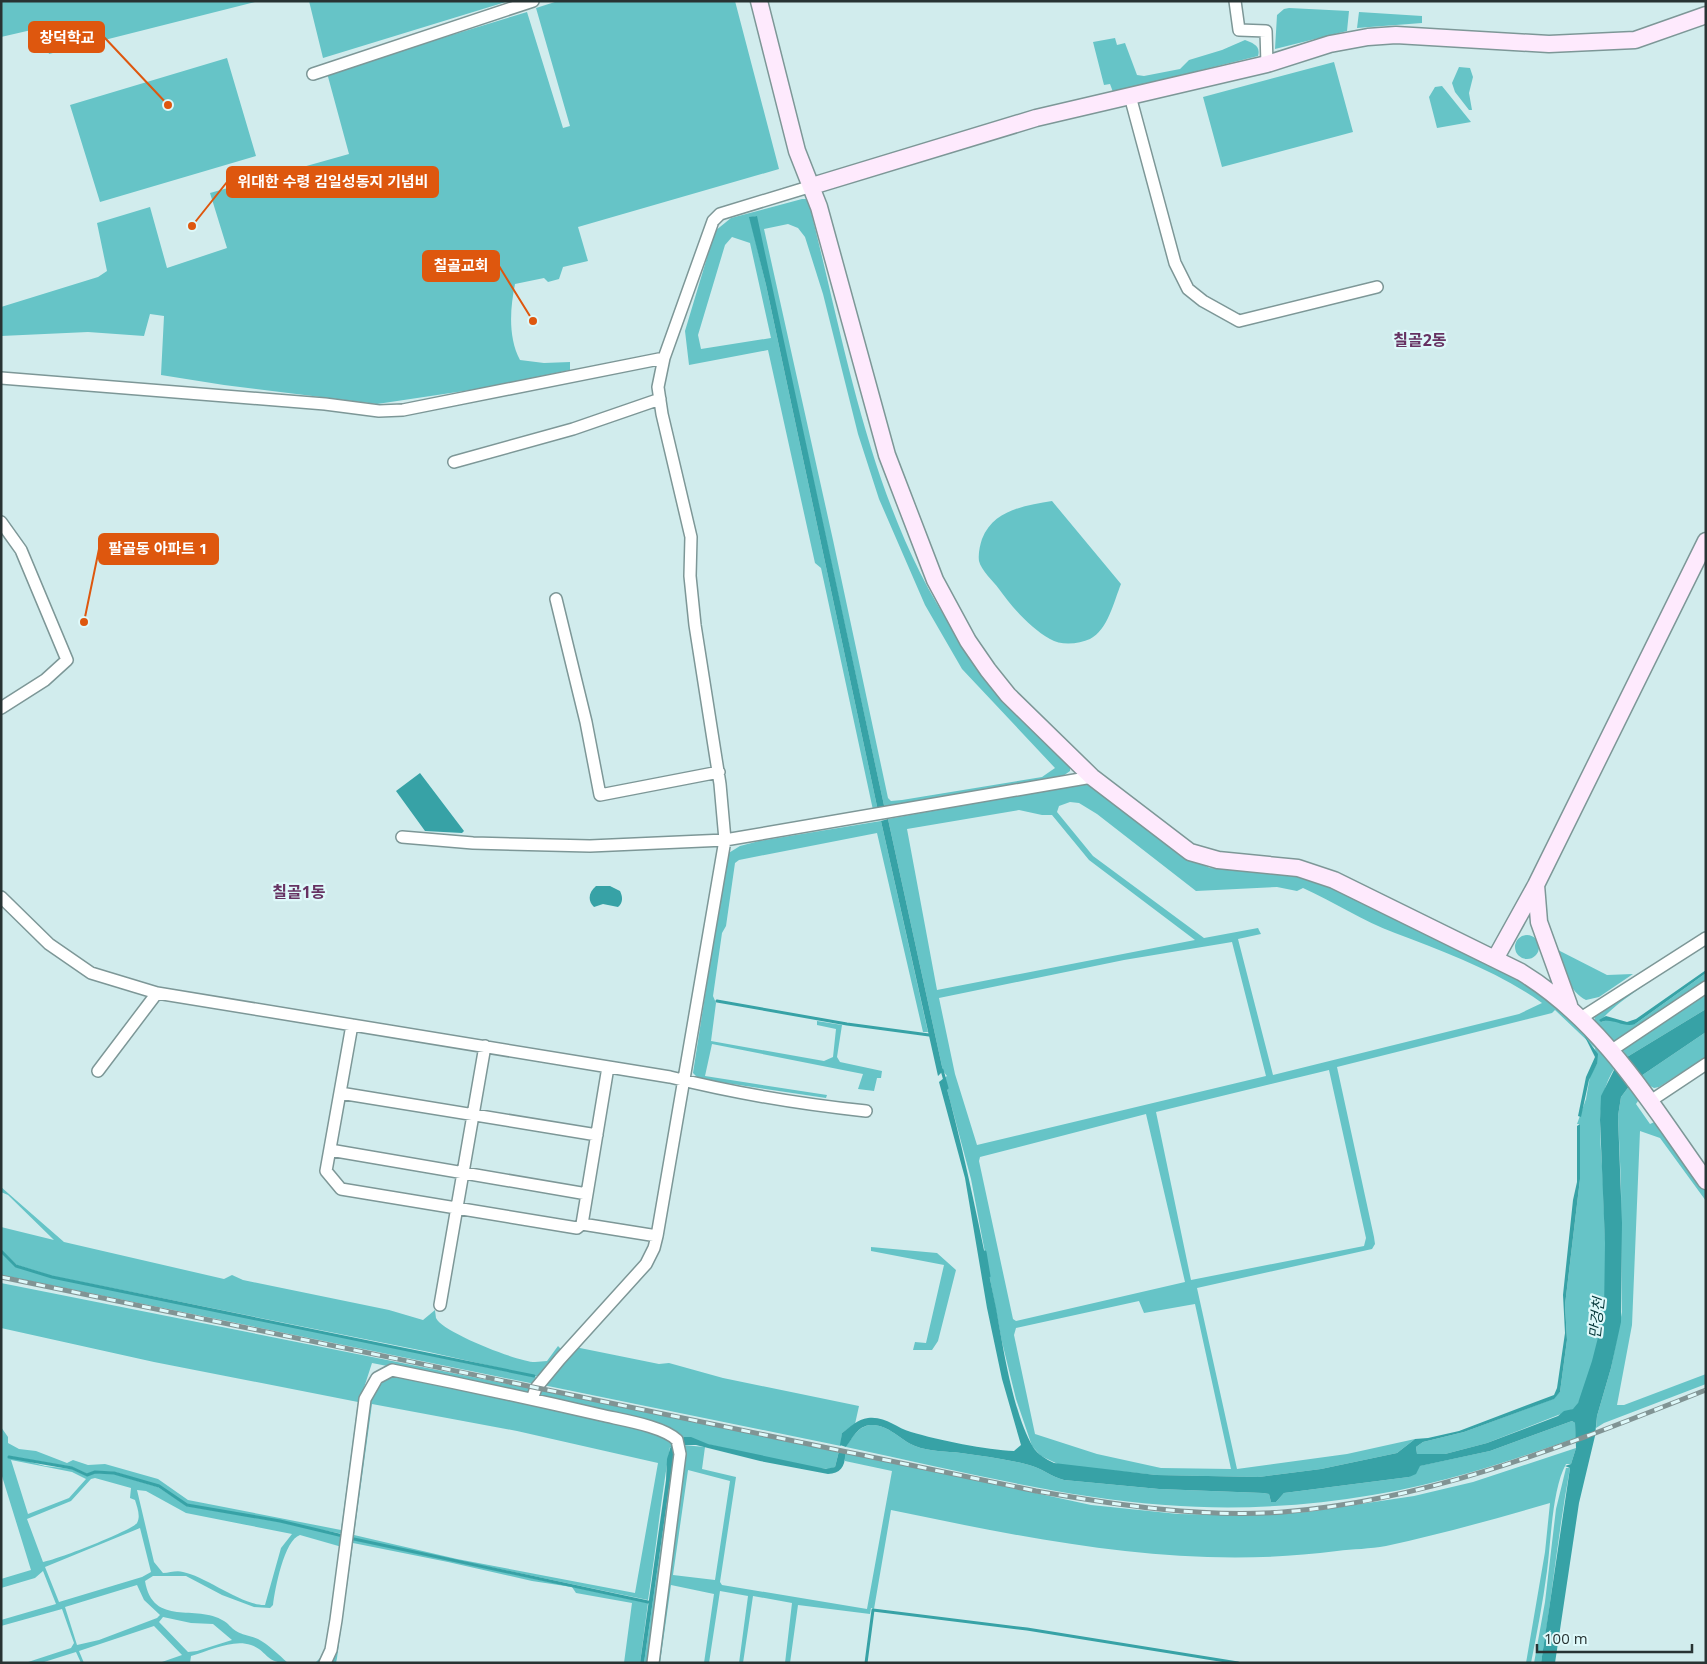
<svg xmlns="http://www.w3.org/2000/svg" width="1707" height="1664" font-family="'Open Sans','Noto Sans KR',sans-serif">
  <rect width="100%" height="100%" fill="#d1eced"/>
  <path fill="#66c4c7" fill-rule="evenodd" d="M 1,1 L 259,1 L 49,54 L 40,28 L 1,37 Z
    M 309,1 L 509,1 L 323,58 Z
    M 558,1 L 735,1 L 779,169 L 578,227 L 588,261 L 563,267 L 559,279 L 548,282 L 544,278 L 515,284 C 510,309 508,337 520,360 L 544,363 L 570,362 L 570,370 L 484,388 L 377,404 L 224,385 L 161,375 L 164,316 L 150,314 L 144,336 L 88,332 L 1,336 L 1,307 L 98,277 L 107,271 L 97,223 L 150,207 L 167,268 L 227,248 L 210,193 L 349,154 L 327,73 L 527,12 L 563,128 L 570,126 L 536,8 Z
    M 1289,8 L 1349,11 L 1347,31 L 1275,49 L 1277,15 L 1284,9 Z
    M 1359,12 L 1422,16 L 1422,23 L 1357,28 Z
    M 1115,38 L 1117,45 L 1125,43 L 1137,75 L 1144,76 L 1180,69 L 1189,60 L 1222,50 L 1245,40 C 1253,43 1261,46 1258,56 L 1113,92 L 1110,84 L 1104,85 L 1093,42 Z
    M 227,58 L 256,156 L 100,202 L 70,105 Z
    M 1334,62 L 1353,132 L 1222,167 L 1203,97 Z
    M 1459,67 L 1470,68 L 1473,77 L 1469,93 L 1472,110 L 1469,110 L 1455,92 L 1452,83 Z
    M 1442,86 L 1471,122 L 1437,128 L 1429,97 L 1435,87 Z
    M 802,199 L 806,199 L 809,204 C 846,348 871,509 956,634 C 967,650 981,663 993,677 C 1019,707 1044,736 1070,766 L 1070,771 L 1063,776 L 885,810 L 756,216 L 750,218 L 766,285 L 878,811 L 873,810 L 821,568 L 815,563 L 768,350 L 689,365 L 685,331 L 715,231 L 731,218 ZM 788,224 L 798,228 L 805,237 L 823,294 L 858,434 L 879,499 L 925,605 L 962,669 L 1055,768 L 1042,777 L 902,800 L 891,801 L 888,798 L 833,540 L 764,229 ZM 732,237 L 750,243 L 771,338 L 701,349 L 698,335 L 725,245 Z
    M 1052,501 L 1121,584 C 1114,601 1108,630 1090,639 C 1079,644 1061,646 1050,639 C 1030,628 1012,607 999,589 C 993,581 981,570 979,561 C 978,554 980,545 982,539 C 994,509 1025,506 1052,501 Z
    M 1085,783 L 1091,784 L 1186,857 L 1210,868 L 1295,876 L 1322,883 L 1542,990 L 1616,1066 C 1592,1100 1602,1146 1603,1184 C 1604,1227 1608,1271 1604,1313 C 1601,1344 1589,1380 1576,1408 L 1487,1443 L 1445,1454 L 1417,1454 L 1416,1447 L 1423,1442 L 1464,1432 L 1553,1399 L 1560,1392 L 1567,1340 L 1565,1305 L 1580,1179 L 1580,1124 L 1577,1124 L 1586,1099 L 1590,1076 L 1597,1064 L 1595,1048 L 1555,1010 L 1552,1013 L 1337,1067 L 1374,1237 L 1375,1244 L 1372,1249 L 1197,1288 L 1237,1469 L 1347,1454 L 1415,1439 L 1397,1453 L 1321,1469 L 1259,1477 L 1156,1475 L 1097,1469 L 1062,1466 L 1041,1456 L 1032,1446 L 1016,1399 L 1002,1342 L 971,1179 L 944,1078 L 947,1076 L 943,1071 L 888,819 ZM 1070,802 L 1079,803 L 1097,814 L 1196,891 L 1277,887 L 1297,891 L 1303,888 C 1334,902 1363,921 1395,933 C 1445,952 1499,972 1542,1003 L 1519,1014 L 1273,1075 L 1238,939 L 1261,934 L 1258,928 L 1204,938 L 1093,856 L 1057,812 L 1059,806 ZM 1019,810 L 1042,815 L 1052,815 L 1089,860 L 1195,940 L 937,990 L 907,829 ZM 1232,942 L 1266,1076 L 977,1145 L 955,1074 L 939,998 L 1124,960 ZM 1329,1070 L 1366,1238 L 1364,1246 L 1191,1280 L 1156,1112 ZM 1146,1114 L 1185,1282 L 1016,1321 L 1013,1319 L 979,1161 L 980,1157 ZM 1139,1301 L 1144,1313 L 1195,1304 L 1231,1469 L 1161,1468 L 1097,1454 L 1035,1434 L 1014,1335 L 1016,1328 Z
    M 881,821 L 928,1032 L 923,1032 L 877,833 L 739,860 L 735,863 L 726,926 L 722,933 L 713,996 L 716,1003 L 711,1041 L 824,1061 L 833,1057 L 836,1029 L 817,1025 L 817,1021 L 842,1025 L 837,1057 L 840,1062 L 882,1071 L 881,1078 L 877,1078 L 874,1091 L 858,1089 L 863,1074 L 712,1044 L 705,1076 L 827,1095 L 826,1098 L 699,1079 L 693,1073 L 727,854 L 740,846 L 759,841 Z
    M1515 947a12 12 0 1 1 24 0a12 12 0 1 1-24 0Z
    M 1706,940 L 1706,945 C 1687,958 1607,1006 1601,1022 L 1607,1020 L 1635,1024 L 1706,973 L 1706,985 L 1616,1045 L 1595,1021 L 1594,1015 Z
    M 1558,950 L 1607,975 L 1633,974 L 1599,997 L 1586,1000 C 1571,993 1559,967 1558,950 Z
    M 1706,988 L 1706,1009 L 1627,1057 L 1622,1049 Z
    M 1706,1032 L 1706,1057 L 1659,1087 L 1654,1088 L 1650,1086 L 1641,1076 Z
    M 1630,1085 L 1640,1098 L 1636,1104 L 1650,1124 L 1659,1120 L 1706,1186 L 1706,1201 L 1660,1138 L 1640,1131 L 1632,1325 L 1617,1405 L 1624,1405 L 1706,1374 L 1706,1384 L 1604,1423 L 1596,1428 L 1597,1416 L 1611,1368 L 1622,1312 L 1621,1184 L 1618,1116 L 1621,1097 Z
    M 1,1187 L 64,1242 L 224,1279 L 232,1275 L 243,1280 L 389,1310 L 423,1320 L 435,1310 C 435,1311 436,1317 436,1318 C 442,1332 518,1362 535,1362 C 539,1362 543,1361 547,1361 L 558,1346 L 561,1349 L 540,1377 L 429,1352 L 52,1276 L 17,1265 L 1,1250 L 1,1227 L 54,1240 L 8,1195 L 1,1192 Z
    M 871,1247 L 937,1253 L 956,1270 L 938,1341 L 932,1350 L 913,1350 L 915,1342 L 926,1343 L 944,1265 L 871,1251 Z
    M 1,1252 L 16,1267 L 52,1277 L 539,1378 L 535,1384 L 1,1275 Z
    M 1,1283 L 533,1389 L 529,1394 L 372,1363 L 361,1397 L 343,1534 L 187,1504 L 159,1486 L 115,1472 L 95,1471 L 87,1474 L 72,1467 L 9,1456 L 45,1466 L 72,1469 L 87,1476 L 95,1473 L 114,1474 L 158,1487 L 187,1506 L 280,1522 L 341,1536 L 345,1539 L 330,1645 L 321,1663 L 315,1663 L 322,1656 L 328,1643 L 342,1547 L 300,1535 C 284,1540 275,1589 273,1605 L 270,1608 L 254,1607 L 222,1595 L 186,1576 L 153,1576 L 145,1581 C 153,1628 196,1603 224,1621 C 228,1623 231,1628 236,1631 C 242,1635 251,1636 258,1639 C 268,1644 279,1655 288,1663 C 265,1663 268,1651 251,1645 C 232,1639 210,1651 191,1656 L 190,1663 L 159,1663 L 182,1655 L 154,1626 L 79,1651 L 84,1663 L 81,1663 L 76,1652 L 41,1663 L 25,1663 L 71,1648 L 74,1643 L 62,1609 L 1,1626 L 1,1620 L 56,1604 L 43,1571 L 35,1578 L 1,1588 L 1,1579 L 31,1570 L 1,1473 L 1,1427 L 8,1437 L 8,1443 L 19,1449 L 36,1451 L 67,1463 L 73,1460 L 88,1465 L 105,1464 L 158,1479 L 188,1500 L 341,1530 L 358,1402 L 154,1362 L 1,1328 ZM 11,1460 L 72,1472 L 86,1479 L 69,1498 L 28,1514 ZM 95,1478 L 131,1488 L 130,1498 L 135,1500 C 137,1507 141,1516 137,1523 C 131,1531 56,1560 43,1562 L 27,1519 L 71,1501 L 91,1479 ZM 137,1490 L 146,1491 L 186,1513 L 292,1534 L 281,1548 L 265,1605 C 243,1606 205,1576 183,1572 C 176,1570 170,1573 163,1573 L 154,1562 ZM 140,1528 L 151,1572 L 142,1577 L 59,1602 L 45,1567 ZM 137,1585 L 144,1600 L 160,1615 L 157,1618 L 99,1640 L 77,1645 L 65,1607 ZM 163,1617 L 191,1623 L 213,1624 L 232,1640 L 197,1651 L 188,1652 L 159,1622 Z
    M 575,1347 L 659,1364 L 669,1363 L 723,1378 L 859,1406 L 855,1424 L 842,1433 L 841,1446 L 543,1385 Z
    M 389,1374 L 513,1398 L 658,1433 L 677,1445 L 650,1663 L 644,1663 L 675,1446 L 670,1447 C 661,1497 656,1550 648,1600 L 350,1538 L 369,1401 L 372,1392 ZM 372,1404 L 517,1431 L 658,1463 L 635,1593 L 457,1559 L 354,1535 Z
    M 537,1389 L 839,1451 L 835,1467 L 829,1469 C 791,1468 752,1454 715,1446 C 700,1443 698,1439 682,1439 L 538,1396 Z
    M 1572,1421 L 1575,1423 L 1576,1438 C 1541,1450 1507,1462 1472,1472 C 1374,1501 1267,1513 1165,1505 C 1058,1497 952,1469 846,1447 C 852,1438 858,1426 871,1425 C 888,1424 900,1440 915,1446 C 930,1452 946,1451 961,1453 C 983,1456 1007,1459 1029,1465 C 1042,1468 1051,1477 1064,1480 L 1159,1489 L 1263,1493 L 1269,1494 L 1271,1502 L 1276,1502 L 1284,1493 L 1409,1477 L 1419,1466 L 1490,1451 Z
    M 683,1445 L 705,1447 L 702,1469 L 736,1477 L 720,1582 L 722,1585 L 867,1609 L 892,1471 L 845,1461 L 845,1452 L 1091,1505 L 1178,1514 L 1236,1515 L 1307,1512 L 1414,1496 L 1473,1482 L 1576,1448 L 1571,1464 L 1566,1464 C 1552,1489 1551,1542 1547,1571 C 1543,1602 1537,1632 1531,1663 L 1526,1663 L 1545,1552 L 1550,1503 C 1495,1519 1441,1534 1386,1546 C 1370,1549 1353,1549 1337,1551 C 1184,1571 1040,1541 891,1510 L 874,1609 L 871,1608 L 870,1614 L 798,1605 L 790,1663 L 785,1663 L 792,1603 L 753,1596 L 743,1663 L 739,1663 L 748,1596 L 720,1591 L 709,1663 L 704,1663 L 714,1594 L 671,1585 L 660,1663 L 656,1663 ZM 688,1470 L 730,1481 L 715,1580 L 673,1575 Z
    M 1566,1468 L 1570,1468 C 1558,1533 1552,1597 1541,1663 L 1534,1663 L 1545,1602 L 1556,1509 Z
    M 350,1539 L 648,1603 L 640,1663 L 624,1663 L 632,1603 L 576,1593 L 572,1587 L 532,1581 L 448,1562 L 353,1543 L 337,1658 L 336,1663 L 331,1663 Z"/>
  <path fill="#37a2a6" d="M 757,216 L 885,810 L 878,811 L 766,285 L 749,217 Z
    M 420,773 L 464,831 L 462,833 L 425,831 L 396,791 Z
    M 888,819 L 943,1071 L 938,1076 L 881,821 Z
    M 596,886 L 610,886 L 620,891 C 623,897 623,903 618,907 L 603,904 L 594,907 C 587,900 589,892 596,886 Z
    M 1706,970 L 1706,973 L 1635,1024 C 1623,1028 1612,1017 1601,1022 L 1599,1020 L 1606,1016 L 1627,1022 L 1636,1019 Z
    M 1706,1009 L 1706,1032 L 1641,1076 L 1627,1057 Z
    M 1584,1035 L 1598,1054 L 1597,1064 L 1589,1080 L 1581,1117 L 1578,1116 L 1586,1077 L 1595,1057 Z
    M 1616,1066 L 1630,1085 L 1621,1097 L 1618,1116 L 1622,1223 L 1621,1322 L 1611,1368 L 1597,1416 L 1595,1436 L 1579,1503 L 1555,1663 L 1541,1663 L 1570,1468 L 1565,1466 L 1571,1464 L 1576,1448 L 1575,1423 L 1572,1421 L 1490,1451 L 1420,1466 L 1416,1474 L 1409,1477 L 1284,1493 L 1276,1502 L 1271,1502 L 1269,1494 L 1263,1493 L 1159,1489 L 1064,1480 C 1051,1477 1042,1468 1029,1465 C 1007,1459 983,1456 961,1453 C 946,1451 930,1452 915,1446 C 900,1440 888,1424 871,1425 C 857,1426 853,1438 846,1447 L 840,1445 L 842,1433 C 849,1428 858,1419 868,1418 C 886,1416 896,1428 911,1432 C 938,1440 987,1450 1014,1451 L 1021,1445 L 1002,1379 L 987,1308 L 965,1178 L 939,1082 L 944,1078 C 965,1154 980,1231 996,1308 C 1003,1347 1013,1413 1033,1447 C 1038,1455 1046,1459 1054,1463 L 1156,1475 L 1259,1477 L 1321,1469 L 1397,1453 L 1415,1439 L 1428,1438 L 1459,1431 L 1554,1395 L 1557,1388 L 1565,1333 L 1563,1295 L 1573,1200 L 1577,1182 L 1577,1126 L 1580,1124 L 1580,1179 L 1565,1305 L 1567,1340 L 1560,1392 L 1554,1399 L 1464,1432 L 1423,1442 L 1416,1447 L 1417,1454 L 1445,1454 L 1487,1443 L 1558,1416 L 1564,1411 L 1573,1409 L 1578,1403 L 1592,1361 L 1604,1314 L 1605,1243 L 1600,1120 L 1601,1096 Z
    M 684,1437 L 691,1437 L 708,1444 L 826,1469 L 835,1467 L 839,1451 L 845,1452 C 846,1465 841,1474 828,1474 L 760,1461 L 696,1445 L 683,1445 L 682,1439 Z
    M 672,1442 L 675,1446 L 644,1663 L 640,1663 L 666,1480 L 667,1459 Z"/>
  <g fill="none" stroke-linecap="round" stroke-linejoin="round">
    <path stroke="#37a2a6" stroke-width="3" d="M 717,1001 L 847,1024 L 929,1035
      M 942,1070 L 947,1088
      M 1,1251 L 16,1266 L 52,1277 L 534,1376
      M 985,1252 L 989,1276
      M 9,1457 L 72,1468 L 87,1475 L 95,1472 L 114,1473 L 159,1486 L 187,1505 L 280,1521 L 343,1536
      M 354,1539 L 648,1602
      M 866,1663 L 873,1610 L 1027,1629 L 1238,1663"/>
    <g stroke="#7d9797" stroke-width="14">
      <path id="street" d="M 1235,1 L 1239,30 L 1266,31 L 1267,64
        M 313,74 L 533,1
        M 1130,96 L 1175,263 L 1188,289 L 1203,301 L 1239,321 L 1377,287
        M 1,378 L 325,404 L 379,411 L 403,410 L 664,358
        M 454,462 L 573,429 L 660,399
        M 1,522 L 21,550 L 67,660 L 45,680 L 1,708
        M 556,599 L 586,722 L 600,795 L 719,772
        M 402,837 L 473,843 L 590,846 L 725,840 L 1092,777
        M 1,897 L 49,944 L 91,973 L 157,993
        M 1581,1018 L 1706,938
        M 352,1025 L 326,1171 L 341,1189 L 577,1228 L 582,1224
        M 1612,1050 L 1706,987
        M 608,1067 L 582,1224 L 657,1236 L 725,840 L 720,784 L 695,625 L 690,576 L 691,537 L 662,414 L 658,387 L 664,358 L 713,221 L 720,214 L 812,186
        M 98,1071 L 157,993 L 670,1077 C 734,1093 799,1104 866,1111
        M 340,1093 L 597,1135
        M 1649,1102 L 1706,1064
        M 330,1150 L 587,1194
        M 440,1305 L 485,1046
        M 532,1399 L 536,1388 L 560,1359 L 646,1264 L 654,1248 L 657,1236
        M 325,1663 L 331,1650 L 336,1620 L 365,1399 L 377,1378 L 392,1370 C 462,1384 532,1399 601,1415 C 622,1420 663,1426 677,1440 L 680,1454 L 653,1663"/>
    </g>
    <g stroke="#7d9797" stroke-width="19">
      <path id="secondary" d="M 759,1 L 797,151 L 819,207 L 887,455 L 935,580 L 968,641 L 988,670 L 1008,695 L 1092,777 L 1190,852 L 1218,860 L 1298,868 L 1334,880 L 1521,972 C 1603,1022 1651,1104 1706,1181
        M 812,186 L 1036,118 L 1267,64 L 1330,44 L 1368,37 L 1396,35 L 1549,44 L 1635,40 L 1706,15
        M 1536,885 L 1539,922 L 1569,1005
        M 1495,959 L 1536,885 L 1706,541"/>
    </g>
    <use href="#street" stroke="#fff" stroke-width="11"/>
    <use href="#secondary" stroke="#feeafd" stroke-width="16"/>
    <g stroke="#819494" stroke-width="5">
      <path id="rail" d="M 1,1277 L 1036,1491 C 1117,1505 1201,1518 1283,1512 C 1433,1500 1568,1444 1706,1390"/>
    </g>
    <use href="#rail" stroke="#def9fa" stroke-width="3" stroke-dasharray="9" stroke-linecap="butt"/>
  </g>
  <g text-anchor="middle" stroke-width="4.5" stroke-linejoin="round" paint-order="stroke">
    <g font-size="15" font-style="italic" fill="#043739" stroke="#def9fa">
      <text transform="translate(1597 1318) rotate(-84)" y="5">만겅천</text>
    </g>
    <g font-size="16" font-weight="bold" fill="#663262" stroke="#def9fa">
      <text x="1420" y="346">칠골2동</text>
      <text x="299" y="898">칠골1동</text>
    </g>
  </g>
  <path fill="none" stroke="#de570e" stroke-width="2" d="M168 105L104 37M192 226L227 182M533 321L499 266M84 622L99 549"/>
  <g fill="#de570e" stroke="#def9fa" stroke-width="2">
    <circle cx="168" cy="105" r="5"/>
    <circle cx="192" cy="226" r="5"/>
    <circle cx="533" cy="321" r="5"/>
    <circle cx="84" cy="622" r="5"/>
  </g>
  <g fill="#de570e" stroke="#de570e" stroke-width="2">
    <rect x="29" y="22" width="75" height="30" rx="5"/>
    <rect x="227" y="167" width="211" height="30" rx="5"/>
    <rect x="423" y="251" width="76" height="30" rx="5"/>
    <rect x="99" y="534" width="119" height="30" rx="5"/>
  </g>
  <g font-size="15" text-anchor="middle" font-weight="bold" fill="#fff">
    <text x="67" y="43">창덕학교</text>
    <text x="333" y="187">위대한 수령 김일성동지 기념비</text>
    <text x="461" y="271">칠골교회</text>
    <text x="158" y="554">팔골동 아파트 1</text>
  </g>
  <rect width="1707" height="1664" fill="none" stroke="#283333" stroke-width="5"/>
  <path d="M1537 1644v8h155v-8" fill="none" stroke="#283333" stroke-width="2.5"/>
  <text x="1544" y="1644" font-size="15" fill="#283333" stroke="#def9fa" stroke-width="4" paint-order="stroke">100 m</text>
</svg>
